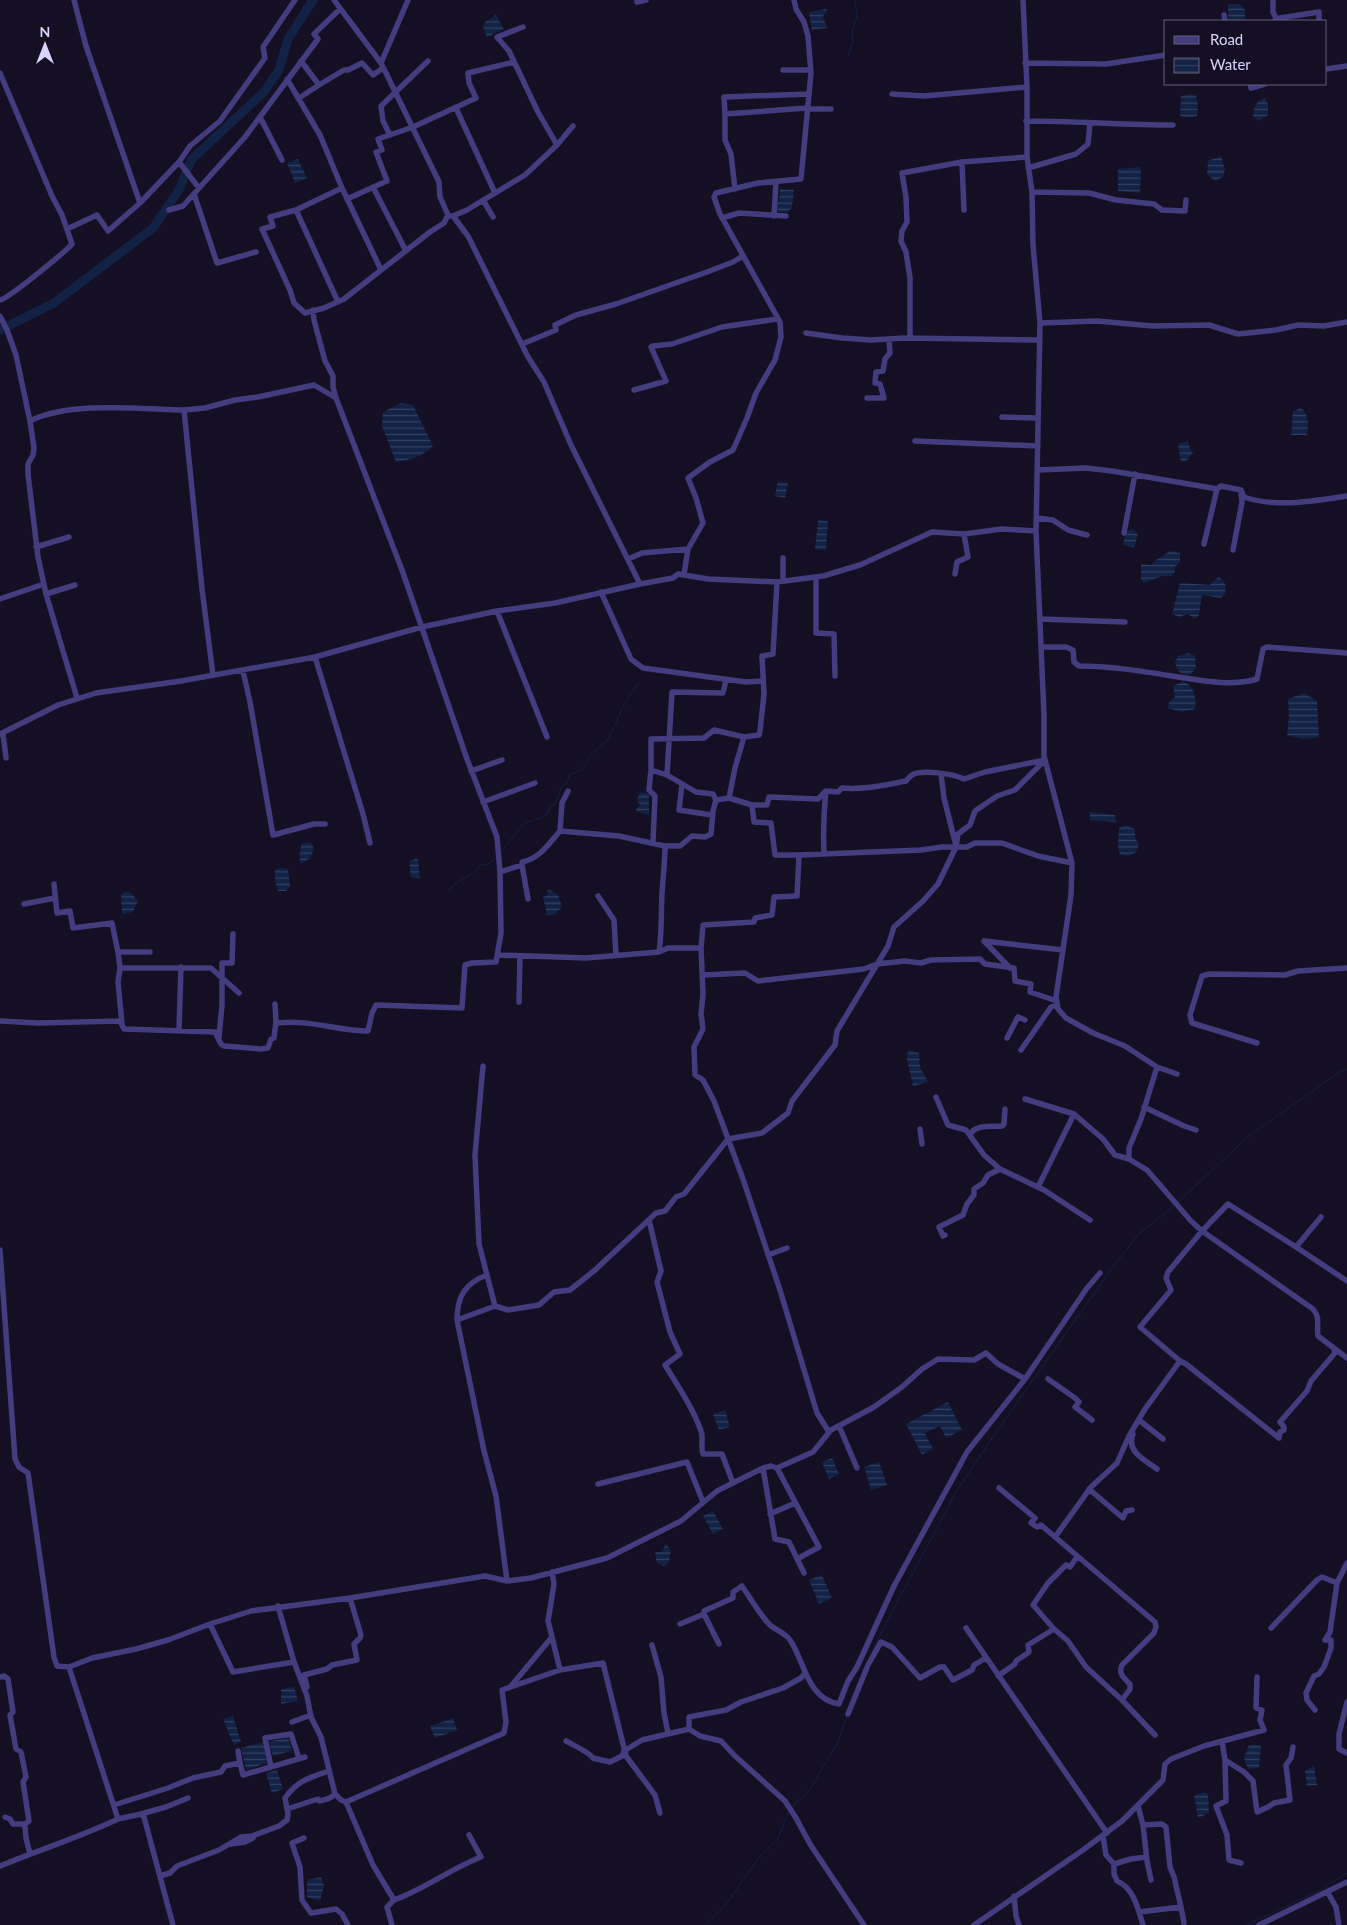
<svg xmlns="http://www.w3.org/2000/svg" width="1347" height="1925" font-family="Lato,sans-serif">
  <defs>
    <pattern id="water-rules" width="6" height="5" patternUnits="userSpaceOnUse" patternTransform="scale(1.25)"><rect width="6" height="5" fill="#112245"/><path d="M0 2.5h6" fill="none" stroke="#334161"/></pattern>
  </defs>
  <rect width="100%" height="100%" fill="#140f23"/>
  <path fill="url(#water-rules)" d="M 1228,4 L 1240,4 L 1245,10 L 1245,21 L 1228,21 Z
    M 826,9 L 827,11 L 823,16 L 827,28 L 812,30 L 809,12 Z
    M 496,15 L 504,29 L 487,37 L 483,27 L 485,22 Z
    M 1189,94 L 1196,95 L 1198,105 L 1197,116 L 1188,118 L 1180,116 L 1181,96 Z
    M 1265,98 L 1268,104 L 1268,115 L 1258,121 L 1253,116 C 1255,106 1255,101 1265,98 Z
    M 1221,156 L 1225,170 L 1223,177 L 1215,181 L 1207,174 L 1208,161 Z
    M 298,159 L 307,178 L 295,183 L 287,163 Z
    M 1141,167 L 1140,193 L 1118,191 L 1118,169 Z
    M 780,189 L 794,190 L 792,207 L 788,212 L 778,212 L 776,204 L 779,201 Z
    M 401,403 L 413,405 L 433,446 C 423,456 410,460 396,462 L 382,426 L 383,412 Z
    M 1301,408 C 1310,416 1308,424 1307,435 L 1291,435 L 1293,411 Z
    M 1188,441 L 1190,449 L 1193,453 L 1186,461 L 1181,462 L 1178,444 Z
    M 778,481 L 788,483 L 785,498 L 775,496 Z
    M 818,520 L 828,521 L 826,550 L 815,549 Z
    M 1133,529 L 1138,535 L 1134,547 L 1123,545 L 1126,531 Z
    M 1170,551 L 1180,553 L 1180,561 L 1175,567 L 1175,572 L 1172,576 L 1162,576 L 1144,583 L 1141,579 L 1141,564 L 1152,565 L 1153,562 Z
    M 1218,577 C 1226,581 1226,585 1225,594 L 1221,598 L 1202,595 L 1199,615 L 1195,619 L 1188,614 L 1179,617 L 1172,614 L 1180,583 L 1210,585 Z
    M 1188,653 L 1195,656 L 1196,668 L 1190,675 C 1180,675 1178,672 1175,663 L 1178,656 Z
    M 1183,681 C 1194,686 1197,698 1195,709 L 1181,712 L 1168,708 L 1169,702 L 1175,697 L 1173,686 Z
    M 1304,693 L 1317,701 L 1319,737 L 1303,739 L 1287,735 L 1289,716 L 1288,699 Z
    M 640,792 L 649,794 L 649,815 L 635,811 L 640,805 L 637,799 Z
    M 1090,812 L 1115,815 L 1116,822 L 1090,820 Z
    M 1126,825 L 1135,829 L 1135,838 L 1139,845 L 1135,853 L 1128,856 L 1120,855 L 1118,847 L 1119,828 Z
    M 309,842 L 312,844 L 314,849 L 310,858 L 301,864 C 297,854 302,852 301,844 Z
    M 415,859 L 418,859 L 420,878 L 411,877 L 409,861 Z
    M 280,868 L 288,869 L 290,887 L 286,891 L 278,891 L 275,881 L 275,870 Z
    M 550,890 L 558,895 L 562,907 L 554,915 L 547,915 L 543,897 L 548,895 L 547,891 Z
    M 125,892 L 130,892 L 138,901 L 133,912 L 122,914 L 121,895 Z
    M 908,1050 L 919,1053 L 920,1067 L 928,1082 L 913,1086 L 907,1059 Z
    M 948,1402 L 962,1430 L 946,1438 L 940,1426 L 925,1433 L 933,1449 L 922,1455 L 906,1424 Z
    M 725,1410 L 730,1427 L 719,1430 L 713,1414 Z
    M 832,1458 L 839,1474 L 829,1479 L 822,1462 Z
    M 879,1462 L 887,1485 L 871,1490 L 864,1467 Z
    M 713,1511 L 723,1529 L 713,1534 L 703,1516 Z
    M 666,1544 L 671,1551 L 669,1562 L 664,1566 L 657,1563 L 655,1552 L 661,1552 Z
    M 822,1575 L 832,1598 L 819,1604 L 809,1580 Z
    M 294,1687 L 298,1701 L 281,1704 L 281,1689 Z
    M 233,1716 L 241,1742 L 234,1745 L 223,1719 Z
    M 453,1718 L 457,1730 L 435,1738 L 430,1726 Z
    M 288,1737 L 292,1751 L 273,1756 L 269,1742 Z
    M 264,1742 L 267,1763 L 246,1770 L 241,1748 Z
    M 1249,1745 L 1261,1745 L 1259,1768 L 1248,1769 L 1244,1758 Z
    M 1314,1766 L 1317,1785 L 1307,1786 L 1305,1771 Z
    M 277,1770 L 283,1789 L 272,1793 L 266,1773 Z
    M 1206,1792 L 1208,1794 L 1209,1813 L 1198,1818 L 1194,1795 Z
    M 321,1877 L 324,1886 L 320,1901 L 307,1897 L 307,1880 Z"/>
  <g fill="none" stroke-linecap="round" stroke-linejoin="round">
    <path stroke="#112245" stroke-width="1" d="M 848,56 L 853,41 L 852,32 L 857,16 L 855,0
      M 501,852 L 524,823 L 543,817 L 549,812 L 549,806 L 555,804 L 562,786 L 567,783 L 569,775 L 581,770 L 586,765 L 590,755 L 607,741 L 628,697 L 639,683
      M 448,890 C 459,880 472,876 481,865 L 488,864 L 497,857
      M 1178,1202 L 1250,1135 L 1338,1073 L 1347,1069
      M 872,1652 L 883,1629 L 956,1492 L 999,1428 L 1112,1268 L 1139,1234 L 1174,1206
      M 792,1807 L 811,1788 L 838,1742 L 847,1716
      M 705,1925 L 725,1906 L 757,1860 L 778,1839 L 789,1810
      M 1246,1925 L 1319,1891 L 1347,1873"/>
    <path stroke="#112245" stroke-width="9" d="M 0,330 L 54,303 L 153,228 L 179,190 L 191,160 L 264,92 L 279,70 L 288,39 L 313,0"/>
    <path stroke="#433d7f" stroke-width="5.5" d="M 74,0 L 86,46 L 140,203
      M 334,0 L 381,63 L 386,73 L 439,182 L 440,197 L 448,215 L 444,223 L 430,232 L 344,299 L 324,308 L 305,313 L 294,303 L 290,290 L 262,229 L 273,226 L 270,217 L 296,210 L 342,188 L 381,270
      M 637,0 L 637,2 L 646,0
      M 1023,0 L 1027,87 L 1027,157 L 1032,192 L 1033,245 L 1040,323
      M 1273,0 L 1273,12 L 1277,20
      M 1224,15 L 1225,21
      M 1274,21 L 1280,18 L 1319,12 L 1319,21
      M 523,27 L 497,37 L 509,51 L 538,112 L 557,145
      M 381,63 L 408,0
      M 1025,63 L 1106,64 L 1166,55
      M 1326,69 L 1347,66
      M 783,70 L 810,70
      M 0,73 L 52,196 L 62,215 L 72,244 C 65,252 8,299 0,300
      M 287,79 L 320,135 L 342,188
      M 1250,84 L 1251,88 L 1265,84
      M 319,85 L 344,70 L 348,70 L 362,63 L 373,75 L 383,68
      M 892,94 L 924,96 L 1027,87
      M 299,98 L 319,85 L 301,61
      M 456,108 L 495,193
      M 807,109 L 831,109
      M 725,114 L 724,97 L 809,94
      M 260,117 L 282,160
      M 1026,121 C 1075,121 1124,125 1173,125
      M 390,135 L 383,121 L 381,106 L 428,61
      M 179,162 L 199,188
      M 962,162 L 964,210
      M 1028,168 L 1076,154 L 1088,144 L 1090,123
      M 373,187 L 406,251
      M 735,189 L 731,154 L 725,140 L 725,114 L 807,108
      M 1032,192 L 1089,193 L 1116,200 L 1154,204 L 1162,210 L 1185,211 L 1186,200
      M 194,194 L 217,263 L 256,252
      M 347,199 L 387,181 L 376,152 L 382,150 L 378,139 L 413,127 L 476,98 L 469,83 L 468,73 L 514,62
      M 483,200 L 493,217
      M 169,210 L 183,206 L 245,137 L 318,39 L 314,34 L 340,9
      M 296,210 L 338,302
      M 449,216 L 453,216 L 467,210 L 525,175 L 557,145 L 573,126
      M 774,216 L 776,182
      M 722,218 L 739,213 L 786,216
      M 67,229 L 97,215 L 108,231 L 140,203 L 179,162 L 190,146 L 220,121 L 265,58 L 263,47 L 295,0
      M 313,310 L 314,320 L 325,361 L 333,376 L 333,387 L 336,398
      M 0,316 L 7,330 L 16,355 L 30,421 L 34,448 L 33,455 L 28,464 L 28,474 L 38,557 L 46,594 L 77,698
      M 806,333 L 842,338 L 871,340 L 905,338 L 1040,340
      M 910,338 L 910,278 L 906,252 L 901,241 L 902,231 L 907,222 L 906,197 L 902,173 L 962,162 L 1027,157
      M 522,344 L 556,330 L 555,325 L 576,315 L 616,304 L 707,272 L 733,262 L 743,256
      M 634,390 L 666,381 L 651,347 L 653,346 L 672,344 L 722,327 L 777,319
      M 867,398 L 884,398 L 880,384 L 875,383 L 876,372 L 883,371 L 885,359 L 890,353 L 889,340
      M 1002,417 L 1038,418
      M 30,421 C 71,401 139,409 184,410
      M 915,441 L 1038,446
      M 1038,470 L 1086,468 L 1112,471 L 1212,488 L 1217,489 L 1221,486 L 1241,490 L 1244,497 C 1276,508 1314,501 1347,496
      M 1037,518 L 1053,520 L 1068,530 L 1087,535
      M 1124,533 L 1135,474
      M 1204,544 L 1217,489
      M 36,547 L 69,537
      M 1233,550 L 1242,502 L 1241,494
      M 628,559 L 642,553 L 688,549
      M 684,574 L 688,549 L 703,523 L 696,498 L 688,478 L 710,462 L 733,450 L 747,418 L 756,393 L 775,360 L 781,337 L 780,322 L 720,214 L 714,197 L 716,193 L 758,183 L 801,179 L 811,73 L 808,36 L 804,22 L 796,9 L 794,0
      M 955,574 L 957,562 L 968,557 L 964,534
      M 816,577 L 816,633 L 834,634 L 835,676
      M 783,581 L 783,558
      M 777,582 L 823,576 L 860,565 L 932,532 L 964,534 L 1002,529 L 1036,531
      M 640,584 L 673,578 L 678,574 L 708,579 L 777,582 L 773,654 L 762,656 L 764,694 L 760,731 L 759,735 L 744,737 L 735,768 L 729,798 L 716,800 L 713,811 L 711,834 L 705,837 L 692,836 L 680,846 L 665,846 C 665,862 663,877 662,893 C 661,913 662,932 659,952
      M 601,592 L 631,659 L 643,668 L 746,682 L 763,681
      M 46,594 L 75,585
      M 0,599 L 44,584
      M 497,611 L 547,737
      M 1040,619 L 1125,622
      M 1041,647 L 1066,647 L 1073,650 L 1074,662 L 1079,666 C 1110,666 1141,671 1172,676 C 1199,680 1231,687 1257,679 L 1263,649 L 1267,647 L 1347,653
      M 315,657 L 363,814 L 370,843
      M 243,671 L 250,702 L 273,835 L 314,824 L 325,824
      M 213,675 L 202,589 L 184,410 L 205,408 L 235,400 L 258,397 L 314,385 L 336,398 L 402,570 L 467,759 L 497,837 L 500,872 L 501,933 L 496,962 L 472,963 L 465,965 L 462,1008 L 376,1005 L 372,1013 L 368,1031 C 339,1031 308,1019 277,1023 L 276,1021
      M 0,734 L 58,705 L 96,693 L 181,681 L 315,657 L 422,627 L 497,611 L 555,603 L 640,584 L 571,445 L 544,382 L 528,357 L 468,236 L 453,216
      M 3,734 L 6,758
      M 651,770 L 649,790 L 655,796 L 653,842
      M 471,771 L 502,760
      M 941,774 L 944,798 L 955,842
      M 667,775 L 672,692 L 723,693 L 726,680
      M 682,784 L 679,810 L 712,815
      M 729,798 L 752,805 L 767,805 L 769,797 L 818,799 L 826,791 L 838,792 L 842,788 C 864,790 885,785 906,781 C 908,779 910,776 912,775 C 921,769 955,774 964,779 L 985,772 L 1045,760
      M 716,800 L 713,794 L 696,792 L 667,775 L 651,770 L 651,739 L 704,738 L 714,730 L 744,737
      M 483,802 L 535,783
      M 752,805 L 754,822 L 771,823 L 775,855 L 799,855
      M 560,831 L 562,803 L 568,791
      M 824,853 C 823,833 824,811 826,791
      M 1072,863 L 1044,756 L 1044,715 L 1036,531 L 1040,323 L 1097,321 L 1153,326 L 1209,325 L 1238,334 L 1276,330 L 1298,325 L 1324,326 L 1347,322
      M 522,865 L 522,862 C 539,859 549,844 560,831 L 619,836 L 665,846
      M 500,872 L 522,865 L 528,899
      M 54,884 L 57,913 L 70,911 L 73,928 L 112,923 L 118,952
      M 598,896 L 614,920 L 616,955
      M 24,904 L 55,898
      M 984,941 L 1063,950
      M 984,941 L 1010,968
      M 701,948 L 703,925 L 754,922 L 755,918 L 772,915 L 774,897 L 797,896 L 799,855 L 921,850 L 942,847 L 967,847 L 975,843 L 1002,843 L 1038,856 L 1072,863 L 1071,895 L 1056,997 L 1058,1009 L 1066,1018 L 1093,1033 L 1125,1046 L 1157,1067 L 1141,1119 L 1129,1148 L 1129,1159
      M 498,955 L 586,958 L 659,952 L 668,948 L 701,948 L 703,994 L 701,1014 L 703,1029 L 694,1047 L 695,1075 L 703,1080 L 714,1101 L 743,1179 L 780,1290 L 817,1413 L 829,1432
      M 120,968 L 118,952 L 150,952
      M 703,975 L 745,973 L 758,981 L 864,969 L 877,964 L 905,961 L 921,963 L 931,960 L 980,959 L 985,964 L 1014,968 L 1015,981 L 1031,984 L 1030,992 L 1057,1001
      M 519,1002 L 520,956
      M 0,1021 L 38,1023 L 120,1021 L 124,1029 L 215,1032 L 221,1044 L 224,1046 L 261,1049 L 268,1048 L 271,1039 L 274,1038 L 276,1021 L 275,1004
      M 122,1024 L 118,982 L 120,968 L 211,968 L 239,993
      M 179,1030 L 181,967
      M 219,1037 L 222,1005 L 222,963 L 232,963 L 233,934
      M 1007,1038 L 1018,1017 L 1025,1020
      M 1257,1043 L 1192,1023 L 1190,1015 L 1202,976 L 1210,974 L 1285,975 L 1298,971 L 1347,968
      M 1021,1050 L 1051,1007 L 1057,1005
      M 1157,1067 L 1177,1074
      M 936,1097 L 948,1125 L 966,1130 L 984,1155 L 1000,1169 L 1044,1190 L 1090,1220
      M 1025,1099 L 1074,1114 L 1103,1139 L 1115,1155 L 1129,1159 L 1147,1170 L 1191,1221 L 1202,1231 L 1228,1204 L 1296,1247 L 1321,1217
      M 1144,1107 L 1184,1126 L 1196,1130
      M 920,1129 L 922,1144
      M 970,1135 C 975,1124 991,1127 1002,1126 L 1004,1124 L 1005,1109
      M 1038,1187 L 1074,1114
      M 649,1220 L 661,1271 L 657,1282 L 670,1332 L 680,1354 L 665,1365 C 678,1386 693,1408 701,1431 C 704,1438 700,1446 703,1454 L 722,1454 L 733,1483
      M 945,1235 L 943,1236 L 939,1227 L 963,1215 L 967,1204 L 974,1195 L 974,1189 L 983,1183 L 988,1175 L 1000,1169
      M 1296,1247 L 1347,1281
      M 0,1250 L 15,1459 L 19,1467 L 28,1473 L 54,1657 L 57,1666 L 69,1667 L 92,1658 L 136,1649 L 168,1640 L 210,1624 L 251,1611 L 350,1598 L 485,1576 L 507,1581 L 531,1578 L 607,1558 L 681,1521 L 717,1491 L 763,1468 L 775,1539 L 789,1542 L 804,1573
      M 768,1255 L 787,1248
      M 487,1275 C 465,1283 457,1297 457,1320 L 484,1451 L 496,1496 L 507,1581
      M 495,1306 L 508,1310 L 539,1305 L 554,1292 L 570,1290 L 595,1270 L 656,1213 L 665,1211 L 676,1197 L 684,1194 L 728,1139 L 762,1133 L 788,1113 L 792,1101 L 835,1045 L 837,1031 L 888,946 L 894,927 L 923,901 L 938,884 L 956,847 L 958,834 L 970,825 L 975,811 L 997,796 L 1015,790 L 1045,760
      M 457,1320 L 495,1306 L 479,1244 L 475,1155 L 483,1066
      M 1180,1361 L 1186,1364 L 1279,1438 L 1280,1432 L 1284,1430 L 1284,1427 L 1280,1422 L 1307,1391 L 1311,1381 L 1335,1353 L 1334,1349
      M 1025,1379 L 1087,1288 L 1100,1273
      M 1048,1379 L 1075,1398 L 1079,1402 L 1075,1407 L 1092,1420
      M 1139,1420 L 1163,1439
      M 839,1426 L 857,1468
      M 1133,1434 C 1126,1452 1145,1460 1157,1469
      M 777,1468 L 819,1547 L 797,1559
      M 598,1484 L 687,1462 L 703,1502
      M 999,1488 L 1035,1518 L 1031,1523 L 1037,1527 L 1041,1525 L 1055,1537
      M 1089,1489 L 1123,1518 L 1126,1511 L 1132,1510
      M 770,1514 L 795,1503
      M 1077,1557 L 1070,1567 L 1066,1565 L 1048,1583 L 1033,1605 L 1054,1629 L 1068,1641 L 1086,1667 L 1122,1700
      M 278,1606 L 294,1662 L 307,1696 L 311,1717 L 321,1737 L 335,1794 L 341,1800 L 346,1802 L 373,1865 L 394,1900 L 387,1907 L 392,1925
      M 210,1624 L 233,1672 L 294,1662
      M 680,1624 L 704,1614
      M 966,1628 L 1107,1833
      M 1271,1628 L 1317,1580 L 1322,1577 L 1337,1583 L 1347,1563
      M 719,1644 L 704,1614 L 704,1611 L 733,1598 L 733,1592 L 742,1586 C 751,1599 759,1613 769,1624 C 775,1630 786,1633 790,1640 C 805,1662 807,1699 839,1704 L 848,1681 L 857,1667 L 894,1586 L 967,1452 L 1025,1379 L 998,1364 L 986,1353 L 974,1360 L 938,1359 L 922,1369 L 902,1387 L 874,1407 L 831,1430 L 813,1452 L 777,1468 L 771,1466 L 763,1468
      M 652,1645 L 661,1677 L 664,1713 L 668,1733
      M 560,1670 L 603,1663 L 626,1756 L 655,1795 L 660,1813
      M 998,1676 L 1015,1664 L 1016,1661 L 1029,1652 L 1028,1645 L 1054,1629
      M 0,1677 L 4,1676 L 8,1679 L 13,1712 L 10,1715 L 16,1749 L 21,1752 L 26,1777 L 23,1782 L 29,1821 L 24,1825
      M 511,1686 L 552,1637 L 548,1621 L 554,1584 L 552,1572
      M 307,1687 L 304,1675 L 327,1669 L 332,1665 L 357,1660 L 354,1644 L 360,1638 L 361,1635 L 350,1598
      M 1347,1702 L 1339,1734 L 1339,1749 L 1347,1753
      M 1315,1710 L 1307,1700 L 1306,1693 L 1314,1676 L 1319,1674 L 1324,1667 L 1331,1648 L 1331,1640 L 1325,1640 L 1330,1632 L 1337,1583
      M 848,1714 L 868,1665 L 881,1642 L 892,1647 L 920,1678 L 940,1667 L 944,1667 L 953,1680 L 972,1670 L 974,1665 L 984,1659 L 988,1660
      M 292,1722 L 311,1715
      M 689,1729 L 700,1736 L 721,1741 L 734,1755 L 785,1801 L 796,1818 L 810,1844 L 864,1925
      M 1155,1735 L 1122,1700 L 1130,1689 L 1130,1684 C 1124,1678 1118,1674 1122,1665 L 1154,1633 L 1156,1627 L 1155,1622 L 1055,1537 L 1091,1487 L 1117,1463 L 1129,1436 L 1145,1409 L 1180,1361 L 1140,1327 L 1171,1290 L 1166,1278 L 1168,1272 L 1202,1231 L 1313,1309 C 1321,1318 1316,1326 1318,1336 L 1347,1358
      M 566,1741 C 573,1745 589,1752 593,1758 L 610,1762 L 622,1756 L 624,1751 L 642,1740 L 689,1729 L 689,1717 L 726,1710 L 741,1702 L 783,1688 L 801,1678 L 805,1673
      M 1222,1741 L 1225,1760 L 1244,1772 L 1253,1781 L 1257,1812 L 1268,1807 L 1274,1803 L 1290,1800 L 1286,1765 L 1291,1758 L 1293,1747
      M 1225,1760 L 1226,1801 L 1216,1806 L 1227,1835 L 1229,1860 L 1241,1863
      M 240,1763 L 243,1775 L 305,1757
      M 271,1767 L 265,1738 L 291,1734 L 299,1758
      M 346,1802 L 504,1733 L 506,1722 L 502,1690 L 560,1670 L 552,1637
      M 114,1805 L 168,1788 L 193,1778 L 221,1772 L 225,1766 L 240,1763 L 238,1751
      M 1138,1806 L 1143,1825 L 1162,1824 L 1166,1827 L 1170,1867 L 1174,1877 L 1181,1907
      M 287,1809 L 318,1799 L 319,1801 C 325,1800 331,1799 335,1794
      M 141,1814 L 166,1807 L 188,1798
      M 5,1817 L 10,1819 L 13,1824 L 23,1824 L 25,1827 L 26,1838 L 30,1854
      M 118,1819 L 141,1814 L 144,1817 L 173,1925
      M 1143,1825 L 1147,1861 L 1151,1880
      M 1103,1836 L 1106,1855 L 1114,1864 L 1114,1874 L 1117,1881 C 1134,1888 1138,1909 1143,1925
      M 304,1838 L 292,1843 L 300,1867 L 302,1900 L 311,1913 L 336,1909 L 342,1914 L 348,1925
      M 231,1844 L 245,1842 L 253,1838
      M 1114,1864 L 1131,1859 L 1146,1857
      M 0,1866 C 39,1850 80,1837 118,1819 L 69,1667
      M 160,1876 L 170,1873 L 177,1866 L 219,1850 L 241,1837 L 252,1836 L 279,1826 L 287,1820 L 288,1814 L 285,1798 C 298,1780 309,1778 329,1771
      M 1328,1893 L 1336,1907 L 1339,1925
      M 1014,1896 L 1016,1916 L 1019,1925
      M 394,1900 C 425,1889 450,1869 481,1857 L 469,1835
      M 1139,1912 L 1181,1907 L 1184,1923
      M 974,1925 L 1083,1850 L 1122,1821 L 1163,1780 L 1165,1764 L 1171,1759 L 1204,1746 L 1264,1730 L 1260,1720 L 1262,1710 L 1256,1708 L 1257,1677
      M 1259,1925 L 1347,1882"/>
  </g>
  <rect x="1164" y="20" width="162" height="65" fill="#140f23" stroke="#635e7a"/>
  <rect x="1174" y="36" width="25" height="8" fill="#433d7f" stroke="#635e7a"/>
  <text x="1210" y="45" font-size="15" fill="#dad4fc">Road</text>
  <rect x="1174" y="58" width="25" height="15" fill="url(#water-rules)" stroke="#635e7a"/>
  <text x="1210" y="70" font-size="15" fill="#dad4fc">Water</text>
  <g transform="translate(45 45)" stroke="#140f23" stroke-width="4" paint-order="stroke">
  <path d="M0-4L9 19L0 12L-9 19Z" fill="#dad4fc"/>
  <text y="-8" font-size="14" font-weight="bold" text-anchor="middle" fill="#dad4fc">N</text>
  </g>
</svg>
